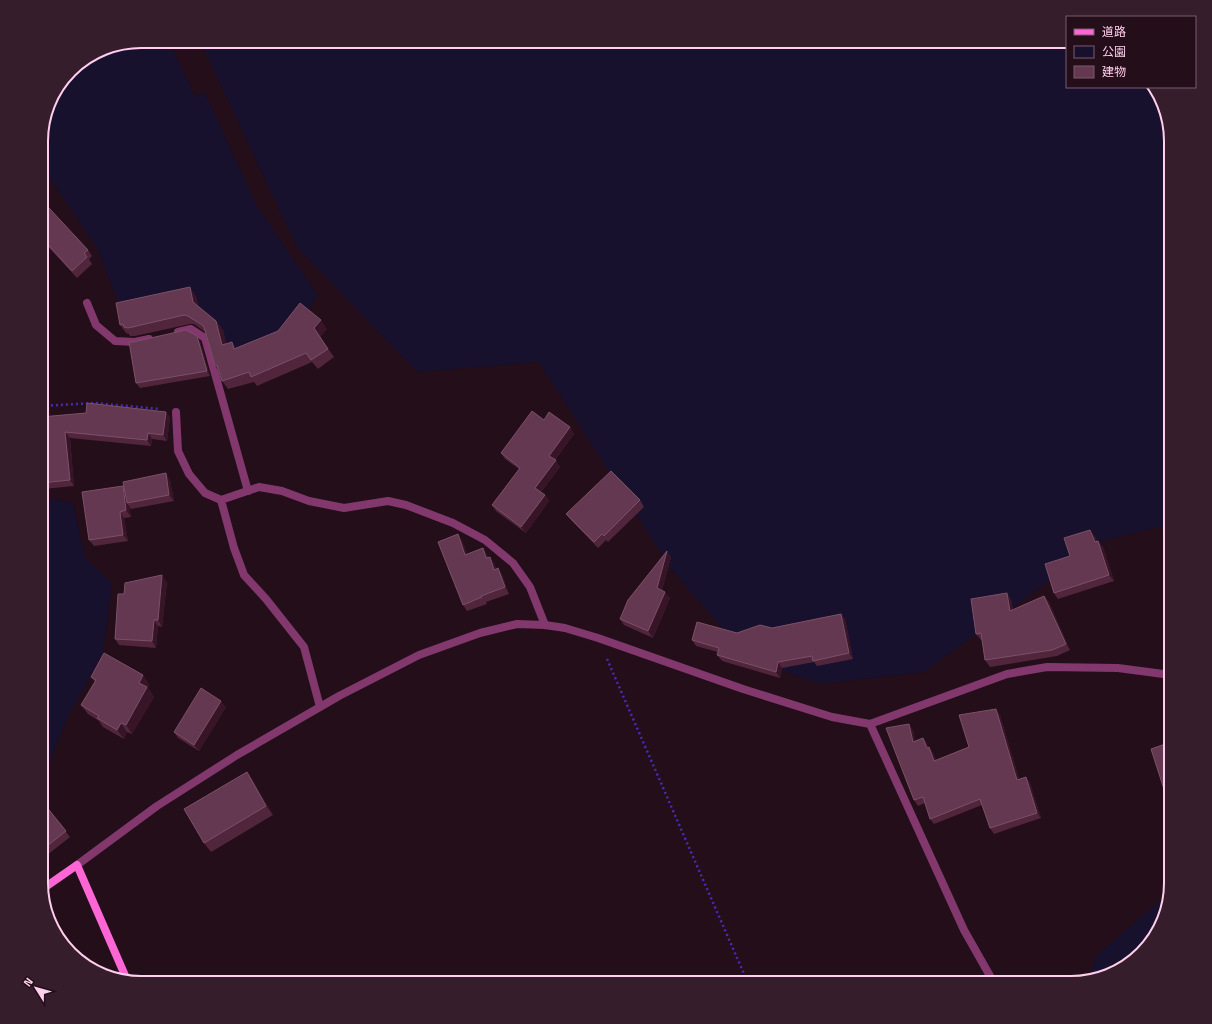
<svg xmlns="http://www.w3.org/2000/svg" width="1212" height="1024" font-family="'Titillium Web','Noto Sans JP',sans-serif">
  <rect width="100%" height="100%" fill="#230e1a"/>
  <path fill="#17112d" d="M 141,41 L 167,41 L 172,48 L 195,96 L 205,93 L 258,208 L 318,295 L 307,312 L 327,329 L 301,360 L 304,365 L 257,386 L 255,381 L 228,389 L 212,333 L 195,321 L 127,334 L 122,312 L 97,248 L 49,177 L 41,167 L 41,134 L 51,97 L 75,66 L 103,49 Z
    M 200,41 L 1067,41 L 1067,87 L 1152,87 L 1163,102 L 1171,141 L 1171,532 L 1159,527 L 1094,543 L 1041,587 L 924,672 L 821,684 L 750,660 L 672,570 L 539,362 L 417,372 L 297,247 Z
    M 41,497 L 73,503 L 85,558 L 112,583 L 103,653 L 68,716 L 47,768 L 41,775 Z
    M 1169,893 L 1163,921 L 1146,949 L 1110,975 L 1088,980 L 1097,955 Z"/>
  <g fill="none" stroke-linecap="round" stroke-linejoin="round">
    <path stroke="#472db5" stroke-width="2.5" stroke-dasharray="2 3" stroke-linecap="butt" d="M 41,406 L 95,403 L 160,409
      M 607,659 L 748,983"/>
    <path stroke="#82386c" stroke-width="8" d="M 87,303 L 96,325 L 115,341 L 135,342 L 149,339
      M 178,332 L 191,329 L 205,338 L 248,491
      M 176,412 L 178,451 L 189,474 L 205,493 L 221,500"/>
    <path stroke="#82386c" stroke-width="8" d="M 320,707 L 304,647 L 266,599 L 244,575 L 234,548 L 221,500 L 259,487 L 282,491 L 309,501 L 344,508 L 388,501 L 406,505 L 453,523 L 485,540 L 513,563 L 530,587 L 545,625
      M 870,724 L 964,930 L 994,983
      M 77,865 L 157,806 L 237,755 L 339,696 L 419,655 L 480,633 L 517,624 L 545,625 L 565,628 L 598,638 L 743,689 L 832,717 L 870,724 L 1007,674 L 1047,667 L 1118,668 L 1171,675"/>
    <path stroke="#ff66d5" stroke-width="8" d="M 41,890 L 77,865 L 127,980"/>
  </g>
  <path fill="#51263d" d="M 41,218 L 88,250 L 92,256 L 89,259 L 92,264 L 77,278 L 41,239 Z
    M 196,296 L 198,306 L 216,321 L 223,330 L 226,344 L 236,348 L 327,329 L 320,337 L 334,357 L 318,369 L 312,362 L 257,386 L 254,382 L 228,389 L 222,381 L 219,372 L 215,366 L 205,332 L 194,324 L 190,324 L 135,336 L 130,336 L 128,333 L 127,334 L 120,325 Z
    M 200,342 L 210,376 L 140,388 L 136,383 Z
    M 166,412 L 170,418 L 167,441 L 152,439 L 151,446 L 70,438 L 74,486 L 43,489 L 41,487 L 41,417 Z
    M 544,420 L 570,427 L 574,434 L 555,460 L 560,467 L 541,492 L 545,495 L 549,501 L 526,533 L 496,511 L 492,505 L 519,469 L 505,459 L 501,453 Z
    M 170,480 L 174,501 L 131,509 L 129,506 L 131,517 L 124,518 L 128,541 L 94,546 L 89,540 L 123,486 L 124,488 Z
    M 640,500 L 644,507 L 608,542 L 606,540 L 598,548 L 571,520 L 566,514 Z
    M 1095,536 L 1097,541 L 1098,541 L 1103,547 L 1114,581 L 1058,599 L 1054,593 L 1070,556 Z
    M 462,540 L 467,554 L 483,548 L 487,555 L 488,558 L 494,563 L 496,569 L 498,568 L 502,575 L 509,594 L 486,602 L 487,604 L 467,611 L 463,605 Z
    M 671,557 L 662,590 L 670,598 L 653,638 L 624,625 L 620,619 Z
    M 167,582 L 162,627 L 158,626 L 156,648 L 119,645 L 115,639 L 124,594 Z
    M 1044,596 L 1049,602 L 1070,650 L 1057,656 L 990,667 L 985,660 L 982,640 L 981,640 L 976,634 L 1011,599 L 1013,610 Z
    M 841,614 L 845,619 L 853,659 L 817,666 L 814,662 L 782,668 L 780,678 L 722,661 L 717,655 L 718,652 L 696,646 L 692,640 L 772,628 Z
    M 91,677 L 149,684 L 148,688 L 154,697 L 132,734 L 127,732 L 124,739 L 103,727 L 99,721 L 88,714 L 81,705 L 95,682 Z
    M 226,707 L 199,751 L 178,738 L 174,732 Z
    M 1000,715 L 1019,779 L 1026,777 L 1030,783 L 1041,818 L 994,834 L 990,828 L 982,805 L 934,824 L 930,819 L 925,803 L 918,806 L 914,800 L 913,730 L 915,741 L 923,738 L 927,744 L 928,748 L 933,753 L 936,760 L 969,747 Z
    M 247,772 L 253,781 L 273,815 L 211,852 L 204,843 Z
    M 41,800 L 70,837 L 46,856 L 41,850 Z"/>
  <path fill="#371527" d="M 190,287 L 196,296 L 199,311 L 193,302 Z
    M 321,320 L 327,329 L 320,337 L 334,357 L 314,328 Z
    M 216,321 L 223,330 L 229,354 L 222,345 Z
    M 197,336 L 200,342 L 210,376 L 207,371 Z
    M 232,342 L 238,351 L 234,349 Z
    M 166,412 L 170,418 L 167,441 L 163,435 Z
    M 570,427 L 574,434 L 553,462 L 549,456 Z
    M 65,432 L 70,438 L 74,486 L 70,480 Z
    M 148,433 L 152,439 L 151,446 L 147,440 Z
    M 556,460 L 560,467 L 539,494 L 535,488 Z
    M 166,473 L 170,480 L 174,501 L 169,495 Z
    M 123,486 L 127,492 L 127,503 L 129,506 L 131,517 L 126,510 Z
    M 545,495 L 549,501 L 526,533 L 521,527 Z
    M 120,512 L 124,518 L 128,541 L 123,535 Z
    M 1090,530 L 1095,536 L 1099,548 L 1095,542 Z
    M 458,534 L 462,540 L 470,561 L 465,555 Z
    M 1098,541 L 1103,547 L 1114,581 L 1109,575 Z
    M 483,548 L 487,555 L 491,565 L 486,558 Z
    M 667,551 L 671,557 L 661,594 L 657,588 Z
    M 490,557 L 494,563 L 499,576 L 494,570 Z
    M 498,568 L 502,575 L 509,594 L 505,587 Z
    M 162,575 L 167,582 L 162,627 L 158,620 Z
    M 665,592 L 670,598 L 653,638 L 648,631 Z
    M 1007,593 L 1011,599 L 1014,618 L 1010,611 Z
    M 1044,596 L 1049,602 L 1070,650 L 1066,644 Z
    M 841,614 L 845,619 L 853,659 L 849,653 Z
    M 154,620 L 158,626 L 156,648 L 152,641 Z
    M 778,662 L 782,668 L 780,678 L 776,672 Z
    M 143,675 L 149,684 L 148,688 L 154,697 L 132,734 L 126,725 L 139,683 Z
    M 221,701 L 226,707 L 199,751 L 194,745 Z
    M 996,709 L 1000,715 L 1021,786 L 1017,780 Z
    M 121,723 L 127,732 L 124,739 L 117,730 Z
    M 909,724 L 913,730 L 917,748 L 913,742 Z
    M 923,738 L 927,744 L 931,754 L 927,748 Z
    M 929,747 L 933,753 L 939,766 L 934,761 Z
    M 247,772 L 253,781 L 273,815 L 266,806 Z
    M 1026,777 L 1030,783 L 1041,818 L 1037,813 Z"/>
  <path fill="#643850" stroke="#7c5069" d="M 49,208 L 88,250 L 84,253 L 87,257 L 72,271 L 41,237 L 41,218 Z
    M 190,287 L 193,302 L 216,321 L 222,345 L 232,342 L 234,349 L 278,331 L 300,303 L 321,320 L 314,328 L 328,349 L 311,360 L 306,353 L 251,377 L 249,372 L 222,381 L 217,365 L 215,366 L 204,327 L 202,325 L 188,316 L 184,315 L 128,328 L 124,327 L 123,324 L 120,325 L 116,303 Z
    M 186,330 L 197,336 L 207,371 L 136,383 L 129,342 L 133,342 Z
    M 87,403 L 166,412 L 163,435 L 148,433 L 147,440 L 65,432 L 70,480 L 41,483 L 41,417 L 86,413 Z
    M 532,411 L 544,420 L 549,412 L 570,427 L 549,456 L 556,460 L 535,488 L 545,495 L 521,527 L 492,505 L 520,468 L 501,453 Z
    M 611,471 L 640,500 L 604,536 L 602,534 L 594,542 L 566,514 Z
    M 166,473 L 169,495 L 127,503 L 123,482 Z
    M 123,486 L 126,510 L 120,512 L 123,535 L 89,540 L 82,492 Z
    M 1090,530 L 1095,542 L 1098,541 L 1109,575 L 1054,593 L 1045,564 L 1070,556 L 1064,538 Z
    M 458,534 L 465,555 L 483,548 L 486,558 L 490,557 L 494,570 L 498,568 L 505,587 L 481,596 L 482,597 L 463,605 L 438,542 Z
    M 667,551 L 657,588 L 665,592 L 648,631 L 620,619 L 628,600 Z
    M 162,575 L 158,620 L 154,620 L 152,641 L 115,639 L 118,594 L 124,594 L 125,583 Z
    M 1007,593 L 1010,611 L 1044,596 L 1066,644 L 1052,650 L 985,660 L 981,633 L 976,634 L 971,599 Z
    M 841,614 L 849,653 L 813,661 L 812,656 L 778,662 L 776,672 L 717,655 L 719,648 L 692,640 L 697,622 L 737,633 L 760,625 L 772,628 Z
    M 104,653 L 143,675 L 139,683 L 147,687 L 126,725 L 121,723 L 117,730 L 97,718 L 99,716 L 81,705 L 96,680 L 91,677 Z
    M 201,688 L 221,701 L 194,745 L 174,732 Z
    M 996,709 L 1017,780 L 1026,777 L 1037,813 L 990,828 L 980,799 L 930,819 L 923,797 L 914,800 L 886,728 L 909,724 L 913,742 L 923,738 L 927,748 L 929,747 L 934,761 L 969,747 L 959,715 Z
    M 1171,742 L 1171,811 L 1151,749 Z
    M 247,772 L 266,806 L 204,843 L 184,809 Z
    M 41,800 L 66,831 L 42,850 L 41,849 Z"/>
  <path d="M0 0H1212V1024H0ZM141 48H1071A93 93 0 0 1 1164 141V883A93 93 0 0 1 1071 976H141A93 93 0 0 1 48 883V141A93 93 0 0 1 141 48Z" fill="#351d2b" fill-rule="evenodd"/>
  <path fill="none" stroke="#ffcfed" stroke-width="2" d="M141 48H1071A93 93 0 0 1 1164 141V883A93 93 0 0 1 1071 976H141A93 93 0 0 1 48 883V141A93 93 0 0 1 141 48Z"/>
  <rect x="1066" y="16" width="130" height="72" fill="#230e1a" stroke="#7b5b6e"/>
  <rect x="1074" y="29" width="20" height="6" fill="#ff66d5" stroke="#7b5b6e"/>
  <text x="1102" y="36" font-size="12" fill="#ffcfed">道路</text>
  <rect x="1074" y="46" width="20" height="12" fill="#17112d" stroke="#7b5b6e"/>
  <text x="1102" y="56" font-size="12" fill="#ffcfed">公園</text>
  <rect x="1074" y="66" width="20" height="12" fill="#643850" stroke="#7b5b6e"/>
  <text x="1102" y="76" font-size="12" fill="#ffcfed">建物</text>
  <g transform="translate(36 988) rotate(307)" stroke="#230e1a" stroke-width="3" paint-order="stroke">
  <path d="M0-3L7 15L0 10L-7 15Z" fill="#ffcfed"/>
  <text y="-6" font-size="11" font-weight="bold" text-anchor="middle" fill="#ffcfed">N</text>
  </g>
</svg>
